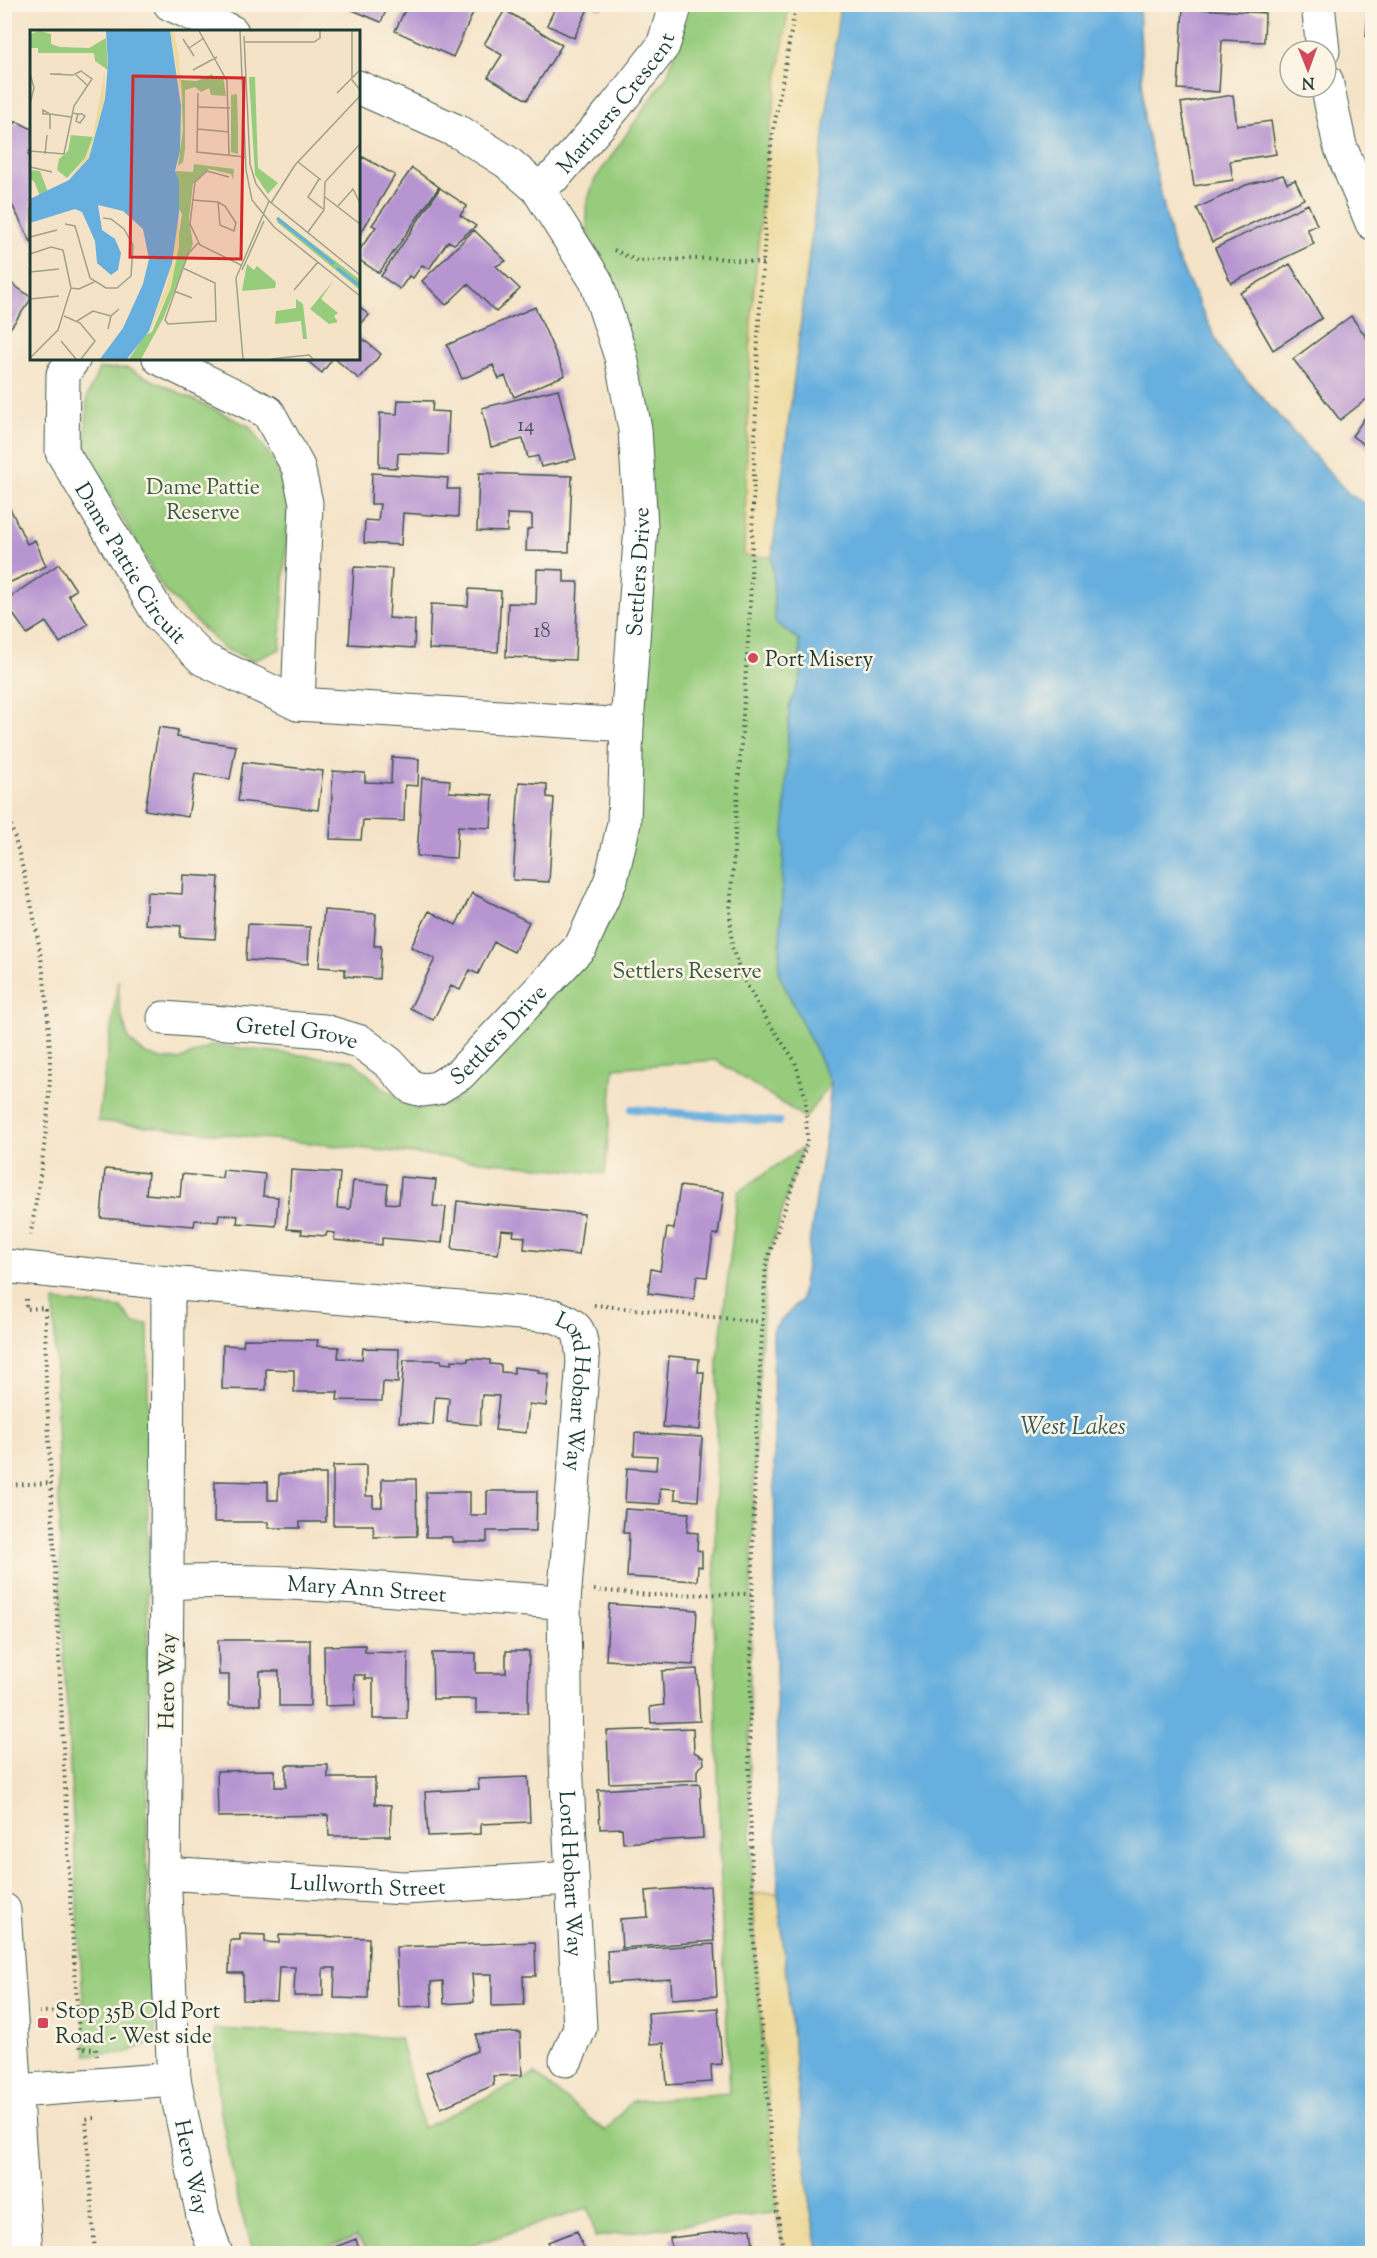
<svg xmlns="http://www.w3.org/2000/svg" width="1377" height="2258" font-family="'Sorts Mill Goudy',serif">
  <rect width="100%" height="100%" fill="#fcf5e5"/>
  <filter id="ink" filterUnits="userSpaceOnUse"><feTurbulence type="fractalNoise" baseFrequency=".0167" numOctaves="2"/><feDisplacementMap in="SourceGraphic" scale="12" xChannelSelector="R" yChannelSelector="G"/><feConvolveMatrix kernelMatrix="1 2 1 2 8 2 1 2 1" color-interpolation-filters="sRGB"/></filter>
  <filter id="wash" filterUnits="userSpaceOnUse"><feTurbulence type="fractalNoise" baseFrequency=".008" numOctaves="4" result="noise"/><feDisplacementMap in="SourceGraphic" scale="24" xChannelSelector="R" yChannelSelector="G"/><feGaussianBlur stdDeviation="1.35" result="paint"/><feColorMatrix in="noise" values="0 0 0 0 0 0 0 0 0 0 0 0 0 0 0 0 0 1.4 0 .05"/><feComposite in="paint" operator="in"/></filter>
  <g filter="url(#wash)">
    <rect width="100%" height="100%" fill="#f4e3c7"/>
    <path fill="#97cc7d" stroke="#5b8458" stroke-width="1.5" d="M 691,5 L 789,5 L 767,149 L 751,322 L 744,555 L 772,557 L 775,622 L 799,640 L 802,674 L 789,708 L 779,974 L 831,1083 L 805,1118 L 716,1060 L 614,1068 L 605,1174 L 98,1121 L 118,980 L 120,1011 L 129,1040 L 144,1053 L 161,1059 L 179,1060 L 213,1045 L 353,1061 L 383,1088 L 417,1110 L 451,1104 L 580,966 L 608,923 L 641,382 L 617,292 L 588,235 L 586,206 L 594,181 L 667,76 Z
      M 127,368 L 249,426 L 273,460 L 289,501 L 280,649 L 253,661 L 223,648 L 163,589 L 85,454 L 87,397 L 99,369 Z
      M 802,1148 L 766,1264 L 755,1453 L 751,1594 L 749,1768 L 754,1942 L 777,2212 L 595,2237 L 589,2208 L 463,2248 L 454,2253 L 368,2253 L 356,2237 L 312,2253 L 254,2253 L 239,2205 L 220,2108 L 214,2029 L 400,2038 L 423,2128 L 535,2074 L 605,2131 L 632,2101 L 730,2093 L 722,1924 L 714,1613 L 718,1359 L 738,1192 Z
      M 54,1301 L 121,1308 L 134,1324 L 148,1324 L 147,1894 L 156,2040 L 126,2053 L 86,2055 L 62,1621 Z"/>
    <path fill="#eeda9e" stroke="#868c69" stroke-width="1.5" d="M 789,5 L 840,5 L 772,557 L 744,556 L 751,322 L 767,149 Z
      M 778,1893 L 810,2207 L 819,2253 L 784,2253 L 777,2212 L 755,1943 L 754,1894 Z"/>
    <path fill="#66afde" stroke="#427689" stroke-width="1.5" d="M 840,5 L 1139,5 L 1144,119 L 1174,251 L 1223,354 L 1348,493 L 1372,509 L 1372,2253 L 819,2253 L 810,2207 L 778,1893 L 773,1329 L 801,1300 L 827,1125 L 831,1083 L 779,974 L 789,708 L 802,674 L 799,640 L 775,622 L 772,557 Z"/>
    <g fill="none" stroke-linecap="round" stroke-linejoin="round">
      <path stroke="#66afde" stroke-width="8" d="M 632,1109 L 779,1122"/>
    </g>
    <g id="blocks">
      <path fill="#b795d1" d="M 338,4 L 389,4 L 381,22 Z
        M 408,4 L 430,4 L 440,9 L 442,4 L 477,4 L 453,57 L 395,31 Z
        M 557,4 L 602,4 L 600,9 L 590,5 L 574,38 L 547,25 Z
        M 1183,8 L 1265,13 L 1264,42 L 1222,40 L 1219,92 L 1178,89 Z
        M 505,10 L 562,45 L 527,100 L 488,77 L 502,55 L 484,44 Z
        M 1368,11 L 1372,11 L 1372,39 L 1366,38 Z
        M 1233,95 L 1237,126 L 1271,121 L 1276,154 L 1230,161 L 1233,180 L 1194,186 L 1181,103 Z
        M 16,121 L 32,129 L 32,147 L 28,154 L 32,161 L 32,244 L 4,189 L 4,145 Z
        M 363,157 L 395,175 L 358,238 L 358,165 Z
        M 412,168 L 439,187 L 379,273 L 358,259 L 358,252 L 376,227 L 372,225 Z
        M 1283,175 L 1287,183 L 1295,180 L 1304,199 L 1212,242 L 1197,208 L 1246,185 Z
        M 440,188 L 467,206 L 460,215 L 476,226 L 454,244 L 448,241 L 429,269 L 422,265 L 413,278 L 409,276 L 400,289 L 381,276 Z
        M 1308,204 L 1317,225 L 1307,229 L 1314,244 L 1231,283 L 1215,248 Z
        M 474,230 L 506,261 L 496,266 L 520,289 L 496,312 L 468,284 L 446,305 L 422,281 Z
        M 1290,264 L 1322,318 L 1273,350 L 1240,293 Z
        M 4,278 L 32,298 L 4,337 Z
        M 358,306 L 369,315 L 358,327 Z
        M 535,307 L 565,375 L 514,397 L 505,376 L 499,379 L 493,365 L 462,379 L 447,345 Z
        M 1351,316 L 1372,345 L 1372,395 L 1340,420 L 1293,359 Z
        M 358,335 L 381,354 L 359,379 L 334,358 L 358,358 Z
        M 304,358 L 333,358 L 322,373 Z
        M 558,389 L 576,459 L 541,467 L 538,456 L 528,458 L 523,439 L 491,447 L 482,408 Z
        M 398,400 L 433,401 L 432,411 L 449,412 L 447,455 L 398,453 L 397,468 L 379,467 L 380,413 L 397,414 Z
        M 1371,409 L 1372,410 L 1372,450 L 1352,436 Z
        M 372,473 L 448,478 L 447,489 L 459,489 L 458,517 L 403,513 L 401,545 L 364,543 L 365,520 L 378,521 L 380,504 L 371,504 Z
        M 479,473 L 572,476 L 569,552 L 526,551 L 527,530 L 532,528 L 532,515 L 507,514 L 507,532 L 477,531 Z
        M 10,508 L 27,544 L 35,540 L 46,566 L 4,585 L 4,511 Z
        M 59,564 L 76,590 L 68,595 L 88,624 L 60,643 L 46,622 L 27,634 L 4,601 Z
        M 354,567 L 392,569 L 389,618 L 415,620 L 414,648 L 349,644 Z
        M 537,569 L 564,570 L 564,582 L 578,582 L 575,660 L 506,657 L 508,603 L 536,604 Z
        M 469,589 L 501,591 L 498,652 L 429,649 L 431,604 L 468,606 Z
        M 159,727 L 178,730 L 177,737 L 236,746 L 230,779 L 195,774 L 188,817 L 145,810 Z
        M 392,757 L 419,759 L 418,786 L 405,785 L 404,821 L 363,820 L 361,840 L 330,839 L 333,771 L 365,773 L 365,782 L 391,783 Z
        M 243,762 L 323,771 L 318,810 L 238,801 Z
        M 422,778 L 450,780 L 449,792 L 493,795 L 491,828 L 458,826 L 456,858 L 417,856 Z
        M 519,782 L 547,784 L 547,797 L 554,798 L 549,882 L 513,880 Z
        M 183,875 L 219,877 L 215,939 L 180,937 L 181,926 L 145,924 L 147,892 L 182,894 Z
        M 472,893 L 529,922 L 514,952 L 494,942 L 478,974 L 470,970 L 460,990 L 451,986 L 433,1020 L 410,1008 L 435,959 L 411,947 L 429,911 L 456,925 Z
        M 324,910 L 376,914 L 374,946 L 381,946 L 379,979 L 345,976 L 345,969 L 319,967 Z
        M 248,924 L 310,927 L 308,964 L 246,960 Z
        M 105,1169 L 148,1173 L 146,1194 L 180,1197 L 182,1174 L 222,1178 L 223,1170 L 265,1174 L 263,1196 L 278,1197 L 276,1226 L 237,1223 L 238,1216 L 219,1214 L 218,1222 L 195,1220 L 194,1226 L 101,1218 Z
        M 291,1170 L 340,1173 L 337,1208 L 350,1209 L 353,1181 L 388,1184 L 386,1203 L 399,1204 L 401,1177 L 436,1180 L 433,1206 L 446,1207 L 442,1243 L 382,1238 L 382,1245 L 334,1240 L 335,1233 L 327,1232 L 326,1236 L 301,1234 L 302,1230 L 287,1229 Z
        M 680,1186 L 724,1192 L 718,1235 L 713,1234 L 707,1277 L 697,1276 L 694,1299 L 648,1293 L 651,1269 L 660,1271 L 667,1228 L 674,1229 Z
        M 457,1201 L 584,1214 L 579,1255 L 524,1249 L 525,1237 L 513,1236 L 514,1231 L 501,1230 L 498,1254 L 452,1249 Z
        M 244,1339 L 318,1340 L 317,1346 L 339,1347 L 338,1358 L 362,1359 L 363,1348 L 399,1349 L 398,1383 L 383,1382 L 382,1401 L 337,1400 L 338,1392 L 294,1392 L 294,1370 L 266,1369 L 266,1390 L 222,1389 L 223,1345 L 243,1346 Z
        M 669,1356 L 699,1359 L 698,1372 L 704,1372 L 700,1430 L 663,1427 Z
        M 468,1358 L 490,1360 L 490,1364 L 501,1365 L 501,1372 L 514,1373 L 514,1367 L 539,1370 L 538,1373 L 549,1374 L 546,1406 L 529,1404 L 526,1433 L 495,1430 L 499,1396 L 482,1395 L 480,1425 L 447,1422 L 449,1398 L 435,1397 L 433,1425 L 399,1422 L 404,1360 L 441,1360 L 442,1363 L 452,1364 L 452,1360 L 468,1361 Z
        M 635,1433 L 702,1437 L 698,1501 L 675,1499 L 675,1489 L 660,1488 L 660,1504 L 625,1502 L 627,1468 L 656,1470 L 657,1456 L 634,1455 Z
        M 366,1465 L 366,1496 L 373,1496 L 373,1507 L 382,1507 L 382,1479 L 416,1479 L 417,1536 L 374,1537 L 373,1525 L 333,1525 L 333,1466 Z
        M 279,1474 L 326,1474 L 326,1522 L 300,1522 L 300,1528 L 268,1528 L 268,1522 L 214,1522 L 215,1481 L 268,1482 L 268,1500 L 278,1500 Z
        M 487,1491 L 537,1491 L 536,1531 L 487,1531 L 487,1542 L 452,1542 L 452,1537 L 426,1537 L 426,1492 L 470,1492 L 470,1515 L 487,1515 Z
        M 625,1509 L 689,1513 L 687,1532 L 698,1533 L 697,1550 L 702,1551 L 702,1567 L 698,1566 L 697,1581 L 627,1577 L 629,1533 L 623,1533 Z
        M 609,1604 L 697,1610 L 694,1665 L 606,1660 Z
        M 218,1640 L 310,1640 L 310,1706 L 279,1706 L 279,1671 L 260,1671 L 260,1705 L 229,1705 L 229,1675 L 219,1675 Z
        M 365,1645 L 365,1652 L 408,1653 L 407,1719 L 373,1719 L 373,1679 L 365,1679 L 365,1675 L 354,1675 L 355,1705 L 325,1706 L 324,1646 Z
        M 506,1651 L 529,1651 L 528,1713 L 476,1713 L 476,1699 L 433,1699 L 432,1653 L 476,1653 L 476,1673 L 506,1673 Z
        M 697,1669 L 700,1721 L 651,1723 L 650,1707 L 664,1705 L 662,1671 Z
        M 693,1728 L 694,1752 L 703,1757 L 704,1764 L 697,1770 L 697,1780 L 609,1783 L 607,1731 Z
        M 286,1765 L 328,1765 L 328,1778 L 375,1778 L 375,1804 L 391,1805 L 390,1836 L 329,1836 L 328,1815 L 218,1817 L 217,1771 L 275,1770 L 275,1787 L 286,1787 Z
        M 528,1777 L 530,1822 L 481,1824 L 481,1834 L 428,1836 L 425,1792 L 479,1789 L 478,1779 Z
        M 700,1784 L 703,1838 L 623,1843 L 622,1828 L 600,1829 L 598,1790 Z
        M 710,1886 L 714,1941 L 622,1948 L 620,1919 L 648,1917 L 646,1891 Z
        M 240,1934 L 265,1935 L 265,1942 L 279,1943 L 279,1935 L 369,1938 L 368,1999 L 334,1998 L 335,1968 L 323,1968 L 323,1996 L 294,1996 L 295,1967 L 279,1967 L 277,2001 L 243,2000 L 243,1973 L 229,1973 L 230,1940 L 240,1940 Z
        M 535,1942 L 536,1976 L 523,1976 L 524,2005 L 492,2006 L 492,1974 L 472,1974 L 474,2002 L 444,2004 L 443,1981 L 431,1982 L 432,2006 L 399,2007 L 396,1947 Z
        M 714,1944 L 717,1996 L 672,1999 L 671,1979 L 609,1983 L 607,1951 Z
        M 718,2008 L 722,2064 L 711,2065 L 712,2082 L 667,2085 L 664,2043 L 650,2044 L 648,2013 Z
        M 520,2032 L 522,2075 L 493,2076 L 494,2085 L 441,2108 L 426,2073 L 477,2051 L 476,2034 Z
        M 751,2228 L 754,2254 L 672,2254 L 670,2238 Z
        M 577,2231 L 586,2254 L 553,2254 L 548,2242 Z
        M 356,2239 L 361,2254 L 323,2254 L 322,2252 Z"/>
    </g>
  </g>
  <g filter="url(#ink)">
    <use href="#blocks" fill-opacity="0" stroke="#3f564a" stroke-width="1.5"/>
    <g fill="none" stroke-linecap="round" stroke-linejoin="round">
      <g stroke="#3f564a" stroke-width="35">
        <g id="minor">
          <path d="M 170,4 L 232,32"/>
          <path d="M 1318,4 L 1323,51"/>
          <path d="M 1326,80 L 1340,146 L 1372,223"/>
          <path id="s1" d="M 537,188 L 556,175 L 615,107 L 663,46 L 676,4"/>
          <path id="s2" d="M 74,358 L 63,374 L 62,452 L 160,616 L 203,659 L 298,704 L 627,725"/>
          <path d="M 159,358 L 268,412 L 298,467 L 306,503 L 298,704"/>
          <path id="s3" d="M 164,1018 L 324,1031 L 361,1042 L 389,1063 L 411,1087 L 423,1090 L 437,1088 L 460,1074 L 581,946 L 611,880 L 624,823 L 627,725 L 641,526 L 635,429 L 621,357 L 596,281 L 537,188 L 507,162 L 461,133 L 358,87"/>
          <path id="s4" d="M 4,1266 L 168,1283 L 554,1316 C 582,1326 580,1333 583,1361 L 564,1602 L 566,1762 L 580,2028 L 566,2060"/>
          <path id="s5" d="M 168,1283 L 167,1583 L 164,1873 L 174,2079 L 203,2216 L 216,2254"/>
          <path id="s6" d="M 167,1583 C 300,1576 432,1596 564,1602"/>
          <path id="s7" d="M 164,1873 L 404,1888 L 572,1878"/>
          <path d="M 17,2091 L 174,2079"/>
        </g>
      </g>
      <g stroke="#3f564a" stroke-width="35">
        <path id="major" d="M 4,1910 L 26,2254"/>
      </g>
      <path stroke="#3f564a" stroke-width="4" stroke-dasharray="1.5 4.5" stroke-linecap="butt" d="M 4,46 L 4,48
        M 614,250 L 637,261 L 717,258 L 763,263
        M 4,802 C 31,888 50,980 50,1071 C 49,1126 39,1183 30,1238
        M 26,1299 L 26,1309 L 45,1308 L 46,1375 L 71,1916 L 80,2048 L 96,2049 L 97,2056
        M 594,1305 L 762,1322
        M 4,1485 L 51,1483
        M 594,1590 L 650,1595 L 751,1594
        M 39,2012 L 77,2011
        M 94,2118 L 86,2119 L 95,2254
        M 784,2254 L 777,2212 L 754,1942 L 749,1768 L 755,1453 L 766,1264 L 807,1143 L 806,1100 L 795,1061 L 767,1020 L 741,975 L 732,947 L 730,911 L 750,609 L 758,336 L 771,144 L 796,4"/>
      <use href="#minor" stroke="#fff" stroke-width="33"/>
      <use href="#major" stroke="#fff" stroke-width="33"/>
    </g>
  </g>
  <g fill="#d1495b" stroke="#fcf5e5" stroke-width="2">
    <circle cx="753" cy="658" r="6"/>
    <rect x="37" y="2017" width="12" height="12" rx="3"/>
  </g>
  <g text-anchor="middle" stroke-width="5" stroke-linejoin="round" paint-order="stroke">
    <g font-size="20" fill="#45535b">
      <text x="526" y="431">14</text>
      <text x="542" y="637">18</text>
    </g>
    <g font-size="22" fill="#1f3d34" stroke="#fcf5e5">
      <text dy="8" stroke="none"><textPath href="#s1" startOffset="117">Mariners Crescent</textPath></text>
      <text dy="8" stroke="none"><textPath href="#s2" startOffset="228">Dame Pattie Circuit</textPath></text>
      <text dy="8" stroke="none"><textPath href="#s3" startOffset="879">Settlers Drive</textPath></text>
      <text dy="8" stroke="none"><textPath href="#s3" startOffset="375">Settlers Drive</textPath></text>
      <text dy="8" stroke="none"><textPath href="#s3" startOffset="134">Gretel Grove</textPath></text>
      <text dy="8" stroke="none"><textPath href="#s4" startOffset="639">Lord Hobart Way</textPath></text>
      <text dy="8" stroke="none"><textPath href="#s6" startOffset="200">Mary Ann Street</textPath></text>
      <text transform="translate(166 1681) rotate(-89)" y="8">Hero Way</text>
      <text dy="8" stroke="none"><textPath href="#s4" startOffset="1125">Lord Hobart Way</textPath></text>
      <text dy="8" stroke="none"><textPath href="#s7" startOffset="204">Lullworth Street</textPath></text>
      <text dy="8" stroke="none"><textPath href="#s5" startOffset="886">Hero Way</textPath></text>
    </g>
    <g font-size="22" fill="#375a43" stroke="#fcf5e5">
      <text x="203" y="494">Dame Pattie<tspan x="203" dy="25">Reserve</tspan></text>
      <text x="687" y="978">Settlers Reserve</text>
    </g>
    <g font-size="22" fill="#1f3d34" stroke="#fcf5e5" text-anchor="start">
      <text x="765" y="666">Port Misery</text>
      <text x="55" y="2018">Stop 35B Old Port<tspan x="55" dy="25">Road - West side</tspan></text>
    </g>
    <g font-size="24" font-style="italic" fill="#315a5e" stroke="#fcf5e5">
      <text x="1073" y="1434">West Lakes</text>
    </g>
  </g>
  <g transform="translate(30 30)">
    <rect width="330" height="330" fill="#f4e3c7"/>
    <path d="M 10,1 L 21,4 L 21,14 L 30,17 L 59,18 L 76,8 L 78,40 L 65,31 L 64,23 L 8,23 L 8,18 L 0,18 L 0,4 ZM 182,44 L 185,49 L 193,46 L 196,66 L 181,65 L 179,58 L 171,62 L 165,57 L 155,60 L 155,119 L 153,132 L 148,136 L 153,100 L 151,50 L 167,51 ZM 219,47 L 225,47 L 228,138 L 248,153 L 238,164 L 225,145 ZM 207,64 L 208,99 L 208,124 L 201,122 L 201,65 ZM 41,105 L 63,107 L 55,128 L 37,148 L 27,140 L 29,129 L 38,121 ZM 164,134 L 204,139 L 203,150 L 201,144 L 179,139 L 163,154 L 159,189 L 163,214 L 133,289 L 111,329 L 99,329 L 115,305 L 122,302 L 141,257 L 152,184 L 147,176 L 149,150 L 145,141 L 163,142 ZM 0,140 L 10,141 L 18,162 L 10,166 L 4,151 L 0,150 ZM 248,187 L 330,250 L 330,260 L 247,192 ZM 217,234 L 224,240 L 227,236 L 246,252 L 245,258 L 212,261 ZM 304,250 L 291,269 L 308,283 L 304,286 L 308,292 L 299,294 L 280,279 ZM 266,269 L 273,274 L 277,309 L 273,309 L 271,291 L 245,294 L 246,281 L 266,278 Z" fill="#97cc7d"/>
    <path d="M 140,1 L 144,1 L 149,28 L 153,76 ZM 75,38 L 75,69 L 59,128 L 39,150 L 55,128 L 63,107 ZM 149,183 L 149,216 L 141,257 L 119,302 L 137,253 Z" fill="#eeda9e"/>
    <path d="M 76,1 L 140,1 L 151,76 L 150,121 L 145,141 L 149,150 L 149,183 L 142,233 L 119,301 L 97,329 L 70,329 L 93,298 L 113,254 L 119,229 L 113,199 L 93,181 L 68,175 L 72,200 L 85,209 L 91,223 L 88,240 L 81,245 L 67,233 L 65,211 L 52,182 L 45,179 L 0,193 L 0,169 L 39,150 L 59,128 L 75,69 L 78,34 Z" fill="#66afde"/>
    <path fill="none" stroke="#66afde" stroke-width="3" d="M 247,188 L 304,234M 307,238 L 330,256"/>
    <path fill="none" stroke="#9fa18c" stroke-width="1.5" d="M 169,1 L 197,51 L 199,126M 210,1 L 216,140 L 222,170 L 244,197 L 330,266M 322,1 L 322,50 L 330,60M 214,6 L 220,134 L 226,154 L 239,171 L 330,245M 153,9 L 164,26M 214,12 L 284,12 L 290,8 L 290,1M 159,18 L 174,8M 163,40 L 187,27M 0,43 L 4,58 L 0,74M 31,44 L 20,44 L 44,45M 168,63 L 167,122 L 215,127M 307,63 L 330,40M 167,77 L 200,78M 42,83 L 48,84 L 52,84 L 55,86 L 50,93 L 46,91 L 48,84M 20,99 L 20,84 L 13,80 L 13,84 L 20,84 L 41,87M 168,99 L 199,102M 0,121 L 34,124 L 44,76 L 62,49 L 51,41 L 45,44 L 57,55M 15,124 L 17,105M 268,132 L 291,150M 0,137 L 22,142M 199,147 L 177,141 L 165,152 L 160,194 L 170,215 L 211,235M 289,149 L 278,167 L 293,179M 295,167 L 330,194M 162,170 L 188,172 L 195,176 L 206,193 L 204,201 L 190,195 L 188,172M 241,173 L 265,135 L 330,66M 308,176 L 323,159 L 330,173M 35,194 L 45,196 L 60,248 L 76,258 L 87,258 L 101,246 L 103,215 L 94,199 L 81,189 L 73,188M 278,202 L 294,180 L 295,152 L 330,114M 0,207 L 27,200M 0,224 L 21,217 L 33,220 L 41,258 L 28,300 L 0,328M 153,238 L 185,253 L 186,291 L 138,294 L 135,290 L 158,224 L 168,213M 212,240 L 234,191M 0,242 L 29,239M 41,258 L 49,259 L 64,252M 264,260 L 288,232M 144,261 L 162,268M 0,269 L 29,266M 34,286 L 50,293 L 65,311 L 51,329M 47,291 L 63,281 L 81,286M 78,299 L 81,286 L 89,279M 31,311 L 46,329M 213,329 L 206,248 L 239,171M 241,329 L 279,325 L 283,329"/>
    <path fill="#d62828" fill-opacity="0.15" stroke="#d62828" stroke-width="3" d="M 103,46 L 214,48 L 211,229 L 100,227 Z"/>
    <rect width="330" height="330" fill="none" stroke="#1f3d34" stroke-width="3"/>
  </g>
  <rect width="1377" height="2258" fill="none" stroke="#fcf5e5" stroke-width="24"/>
  <g transform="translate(1308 69) rotate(179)"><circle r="28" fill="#fcf5e5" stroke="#a4ab9e" stroke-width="1.5"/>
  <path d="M0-4.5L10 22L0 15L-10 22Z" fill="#d1495b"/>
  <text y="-9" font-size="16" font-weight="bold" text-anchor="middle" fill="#1f3d34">N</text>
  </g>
</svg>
